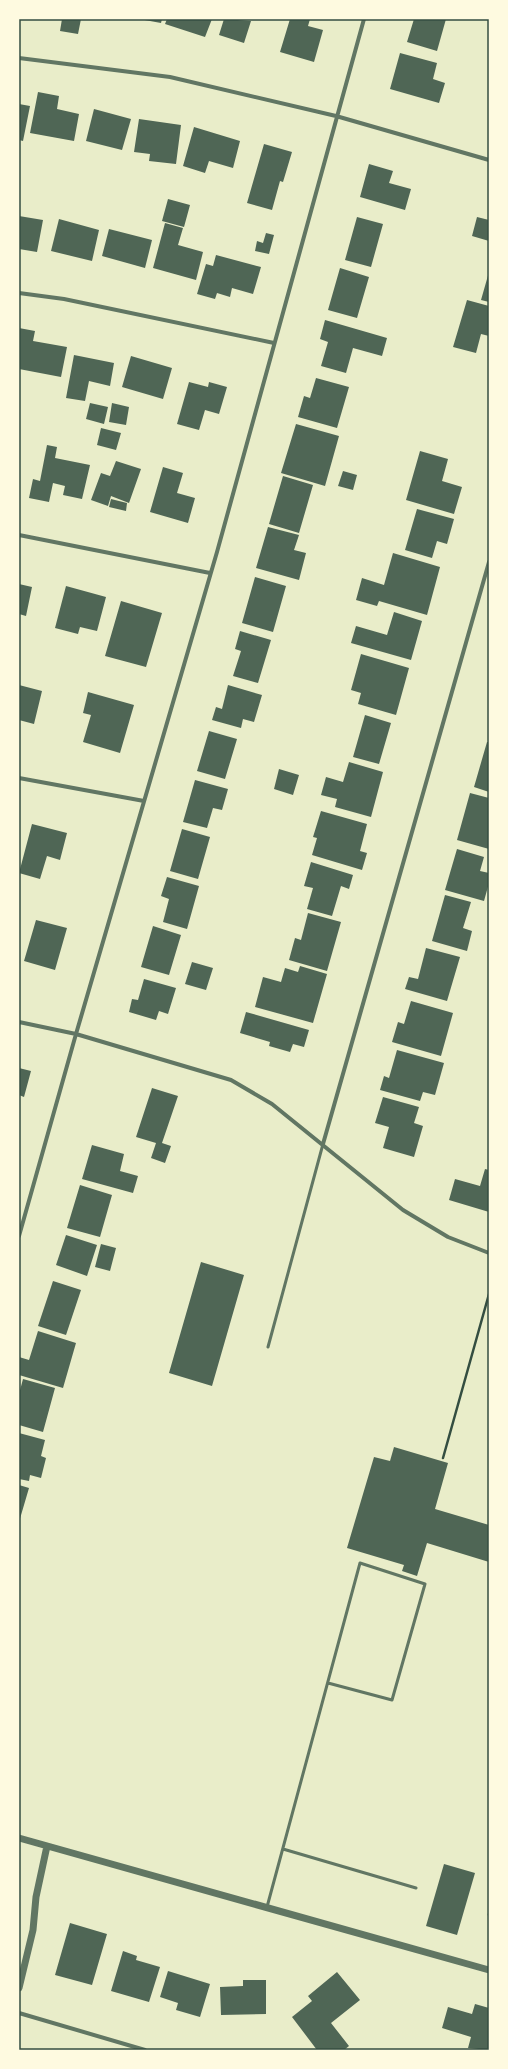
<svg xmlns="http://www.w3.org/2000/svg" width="508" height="2069" font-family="Quicksand,sans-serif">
  <rect width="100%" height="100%" fill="#e9edc9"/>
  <path fill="#4f6655" d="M 62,19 L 81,19 L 78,34 L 60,31 Z
    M 139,19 L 162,19 L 161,23 Z
    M 167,19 L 212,19 L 205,37 L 165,24 Z
    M 224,19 L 251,21 L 244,43 L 219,35 Z
    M 290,19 L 310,19 L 308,26 L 323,30 L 314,62 L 280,52 Z
    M 414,19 L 446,19 L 437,51 L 407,42 Z
    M 400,53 L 437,63 L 433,79 L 445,83 L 439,103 L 390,89 Z
    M 38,92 L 59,96 L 57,109 L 79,114 L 74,141 L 30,133 Z
    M 19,104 L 30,106 L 23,141 L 19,140 Z
    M 94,109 L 131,119 L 122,150 L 86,141 Z
    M 139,119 L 181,125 L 176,164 L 149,161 L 150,154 L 134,152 Z
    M 194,127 L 240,141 L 233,168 L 209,161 L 205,173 L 183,166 Z
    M 264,144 L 292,152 L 283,182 L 280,181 L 272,210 L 247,203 Z
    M 369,164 L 393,171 L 389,183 L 411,189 L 405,210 L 360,197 Z
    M 168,199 L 190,205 L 184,227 L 162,221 Z
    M 19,216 L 43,220 L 37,252 L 19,249 Z
    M 357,217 L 383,224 L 371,267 L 345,260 Z
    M 477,217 L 489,220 L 489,241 L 472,236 Z
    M 59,219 L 99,230 L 92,261 L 51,251 Z
    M 165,223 L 183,228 L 178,245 L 203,252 L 196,280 L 153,268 Z
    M 109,229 L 152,240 L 145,268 L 102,256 Z
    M 266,233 L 274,235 L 269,254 L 255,251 L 257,241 L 263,243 Z
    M 216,255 L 261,267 L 253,294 L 232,288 L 230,297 L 217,293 L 215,299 L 197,294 L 206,264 L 213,266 Z
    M 340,268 L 369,277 L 357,318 L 328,310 Z
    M 489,272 L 489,302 L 481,300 Z
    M 467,300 L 489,306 L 489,336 L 481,334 L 476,353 L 453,347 Z
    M 325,320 L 387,338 L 382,356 L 353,348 L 346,373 L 321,366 L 328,342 L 320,339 Z
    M 19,328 L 35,331 L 33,341 L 67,347 L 61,377 L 19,369 Z
    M 74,355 L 114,363 L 110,386 L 89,381 L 85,401 L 66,398 Z
    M 131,356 L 172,368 L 163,399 L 122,387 Z
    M 316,378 L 349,387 L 337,428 L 298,417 L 304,396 L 310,398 Z
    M 189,382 L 208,387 L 209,382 L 227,387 L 219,414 L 205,410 L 199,430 L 177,424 Z
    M 90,403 L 108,407 L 104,424 L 86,419 Z
    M 112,403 L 129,407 L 126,425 L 109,422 Z
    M 296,424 L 339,436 L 325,486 L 281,473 Z
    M 101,428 L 121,433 L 116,450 L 97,445 Z
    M 47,445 L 57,447 L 55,458 L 90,465 L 82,499 L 63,495 L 65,486 L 53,483 L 49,502 L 29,498 L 33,479 L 40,481 Z
    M 420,451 L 448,459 L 442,481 L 462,487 L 454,514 L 406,500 Z
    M 116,461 L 141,469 L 129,503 L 111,496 L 108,506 L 91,500 L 101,473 L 110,476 Z
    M 163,467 L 183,473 L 177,493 L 195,498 L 188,523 L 150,512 Z
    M 343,471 L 357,475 L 353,490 L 338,486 Z
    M 283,476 L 313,485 L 299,533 L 269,524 Z
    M 111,499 L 127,503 L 126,511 L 109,507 Z
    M 417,509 L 454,519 L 447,544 L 437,541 L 432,558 L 405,550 Z
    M 268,527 L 299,535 L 294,550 L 306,553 L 299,580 L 256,568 Z
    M 393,553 L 440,567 L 427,615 L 379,601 L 377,606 L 356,600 L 362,578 L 384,585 Z
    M 255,577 L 286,586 L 273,632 L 242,623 Z
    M 19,584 L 32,587 L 26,616 L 19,614 Z
    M 66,586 L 106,597 L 97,631 L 80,627 L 78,634 L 55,628 Z
    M 121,601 L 162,613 L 146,667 L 105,656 Z
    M 394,612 L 422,621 L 411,660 L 351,643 L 356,626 L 387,635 Z
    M 240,631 L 271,640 L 258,683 L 233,676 L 241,651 L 235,649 Z
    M 361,654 L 409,668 L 396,715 L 358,704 L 361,693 L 351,690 Z
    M 19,685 L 42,691 L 34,724 L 19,720 Z
    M 228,685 L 262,695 L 254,722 L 243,719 L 241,728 L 212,720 L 216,707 L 222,709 Z
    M 88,692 L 134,705 L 120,753 L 83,742 L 91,715 L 83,713 Z
    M 365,715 L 391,723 L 379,764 L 353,757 Z
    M 209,731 L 237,739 L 225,779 L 197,771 Z
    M 487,742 L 489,742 L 489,792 L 474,787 Z
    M 349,762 L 383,772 L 371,817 L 335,807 L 337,799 L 321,795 L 326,777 L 343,782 Z
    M 279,769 L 299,775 L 293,795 L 274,789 Z
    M 195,780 L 228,789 L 222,810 L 213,808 L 207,828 L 183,822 Z
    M 470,793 L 489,798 L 489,849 L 457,840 Z
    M 321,811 L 367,824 L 360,851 L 367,853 L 362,870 L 312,855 L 317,838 L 313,837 Z
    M 32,824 L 67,833 L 60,860 L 47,856 L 40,879 L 19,873 Z
    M 182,829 L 210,837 L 198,879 L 170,871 Z
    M 457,849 L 484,857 L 480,871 L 489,873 L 489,883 L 484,901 L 445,890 Z
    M 311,862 L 353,875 L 349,889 L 341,886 L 332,916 L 307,909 L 313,888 L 304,886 Z
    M 167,877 L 199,886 L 187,929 L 163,922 L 169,899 L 161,896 Z
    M 445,895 L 471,902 L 463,928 L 472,931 L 467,951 L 432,941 Z
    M 308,913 L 341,922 L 327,971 L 289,960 L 295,938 L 301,940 Z
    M 36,920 L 67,928 L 55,970 L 24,961 Z
    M 153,926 L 181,935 L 169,975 L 141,967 Z
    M 426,948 L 460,957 L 447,1001 L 405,989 L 409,977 L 418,979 Z
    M 192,962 L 213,968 L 206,990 L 185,984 Z
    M 300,966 L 327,974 L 313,1023 L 255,1007 L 263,977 L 281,982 L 285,968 L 298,972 Z
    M 144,979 L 176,988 L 168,1014 L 159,1011 L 156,1020 L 129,1012 L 132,999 L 138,1000 Z
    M 411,1001 L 453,1013 L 441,1056 L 392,1042 L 398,1022 L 404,1024 Z
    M 246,1012 L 309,1030 L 304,1047 L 293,1044 L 290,1052 L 269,1046 L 270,1042 L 240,1033 Z
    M 397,1050 L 444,1063 L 435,1095 L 423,1092 L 420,1101 L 380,1090 L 384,1076 L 389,1078 Z
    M 19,1068 L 31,1071 L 24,1097 L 19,1095 Z
    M 152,1088 L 178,1096 L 162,1143 L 171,1146 L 165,1163 L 151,1158 L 156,1143 L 136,1137 Z
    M 383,1097 L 419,1107 L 414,1123 L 423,1126 L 414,1157 L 383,1148 L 389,1127 L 375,1123 Z
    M 92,1145 L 124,1154 L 120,1171 L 138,1176 L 133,1193 L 82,1179 Z
    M 485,1169 L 489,1170 L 489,1212 L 449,1200 L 455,1179 L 480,1186 Z
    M 80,1185 L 112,1195 L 100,1237 L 67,1228 Z
    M 66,1235 L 97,1245 L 87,1276 L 56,1265 Z
    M 101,1244 L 116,1248 L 110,1271 L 95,1267 Z
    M 201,1262 L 244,1275 L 212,1386 L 169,1373 Z
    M 53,1281 L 81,1290 L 66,1335 L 38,1326 Z
    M 38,1331 L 76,1343 L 63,1388 L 19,1375 L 19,1357 L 29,1360 Z
    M 23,1379 L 55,1388 L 43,1432 L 19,1425 L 19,1394 Z
    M 19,1433 L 45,1440 L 41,1456 L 46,1458 L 41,1478 L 30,1475 L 29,1481 L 19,1479 Z
    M 394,1447 L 448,1463 L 435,1509 L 489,1525 L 489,1562 L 427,1543 L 417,1576 L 402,1571 L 404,1565 L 347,1548 L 374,1457 L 390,1461 Z
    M 19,1485 L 29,1488 L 19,1522 Z
    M 444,1864 L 475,1873 L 457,1935 L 426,1926 Z
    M 70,1923 L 107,1934 L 92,1985 L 55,1975 Z
    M 123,1951 L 137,1956 L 136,1960 L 160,1967 L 149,2002 L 111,1991 Z
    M 168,1971 L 210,1984 L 200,2017 L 176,2010 L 178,2003 L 160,1997 Z
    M 337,1972 L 360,2000 L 331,2023 L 349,2046 L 344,2050 L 317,2050 L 292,2017 L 312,2001 L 308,1996 Z
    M 243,1980 L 266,1980 L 266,2014 L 221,2015 L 220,1987 L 243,1986 Z
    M 475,2004 L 489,2008 L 489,2050 L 468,2048 L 471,2037 L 442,2028 L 448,2007 L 472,2014 Z"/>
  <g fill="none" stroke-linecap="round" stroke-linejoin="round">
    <path stroke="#344e41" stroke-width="2.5" d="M 443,1458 L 489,1294
      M 489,1914 L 489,1915"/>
    <path stroke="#617663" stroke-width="3" d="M 268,1347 L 323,1144
      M 283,1849 L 416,1888
      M 267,1907 L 360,1563 L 425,1584 L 392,1700 L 328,1683"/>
    <path stroke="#617663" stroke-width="4" d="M 19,58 L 170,77 L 336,116 L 489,160
      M 19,293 L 64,299 L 274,343
      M 19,535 L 210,573
      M 19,778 L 144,801
      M 19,1022 L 76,1034 L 231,1080 L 272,1104 L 403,1210 L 448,1237 L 489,1253
      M 323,1144 L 489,562
      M 19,1236 L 76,1034 L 217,552 L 364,19
      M 19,2013 L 145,2050"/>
    <path stroke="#617663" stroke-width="7" d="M 19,1838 L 489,1970
      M 19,1988 L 33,1930 L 36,1897 L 47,1846"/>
  </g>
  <rect width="508" height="2069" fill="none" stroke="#fefae0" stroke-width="40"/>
  <rect x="20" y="20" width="468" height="2029" fill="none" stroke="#344e41" stroke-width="1.5"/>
</svg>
